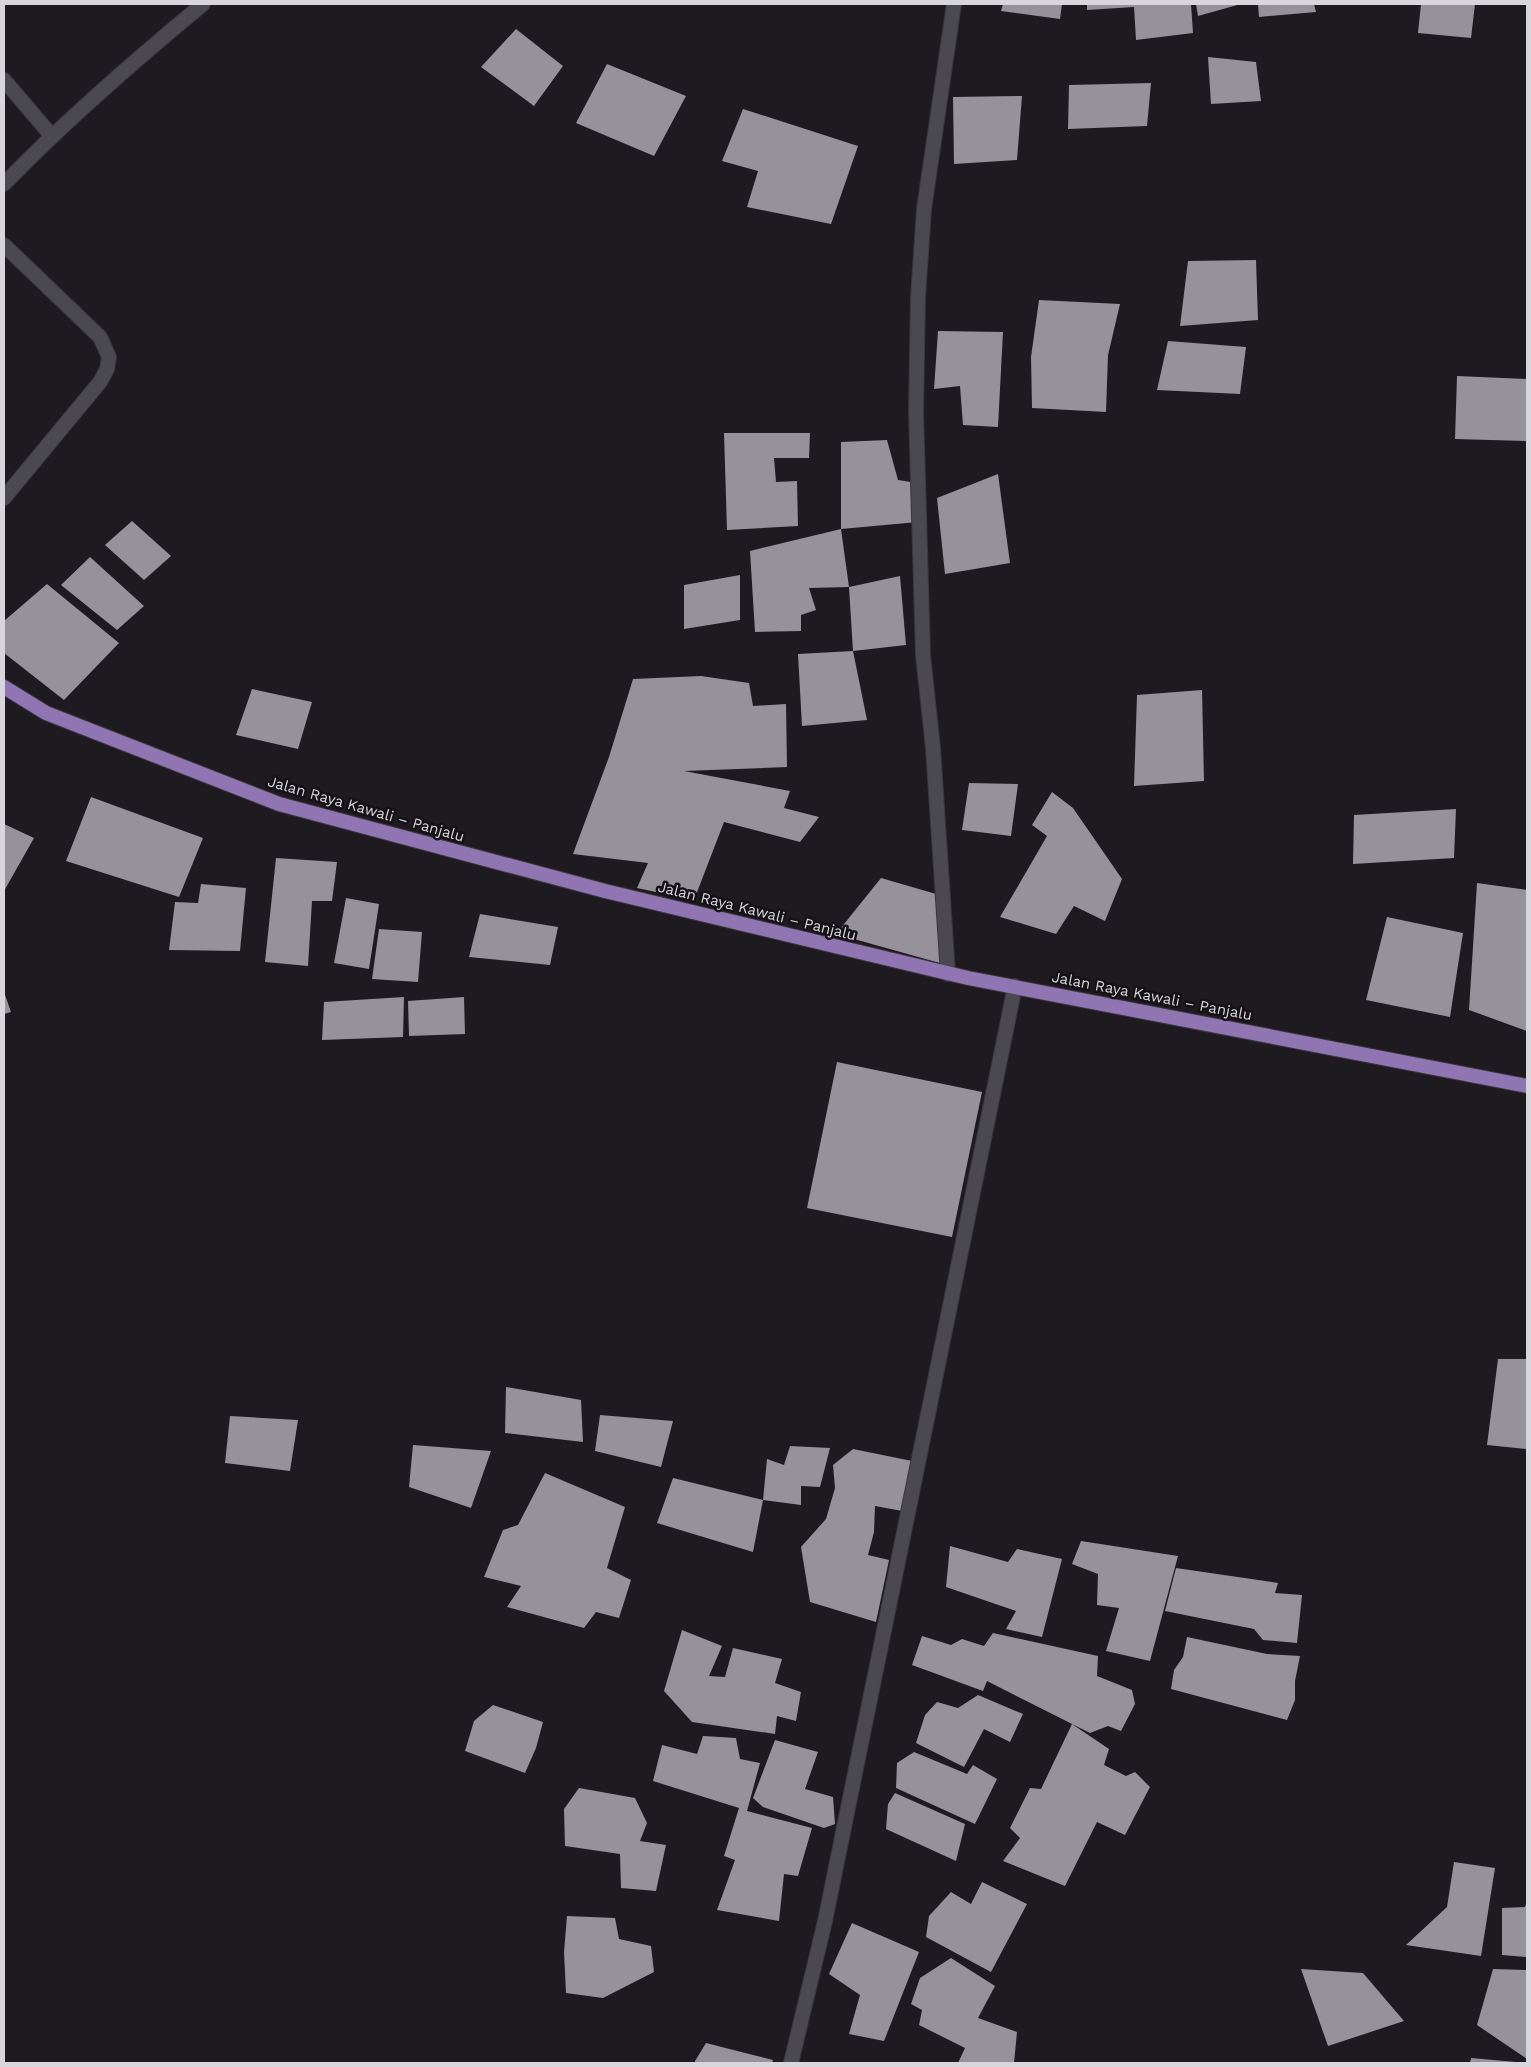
<svg xmlns="http://www.w3.org/2000/svg" width="1531" height="2067" font-family="'Work Sans',sans-serif">
  <rect width="100%" height="100%" fill="#1d1a20"/>
  <path fill="#95929a" d="M 1003,4 L 1062,4 L 1060,19 L 1001,11 Z
    M 1087,4 L 1191,4 L 1193,33 L 1136,40 L 1134,7 L 1087,10 Z
    M 1196,4 L 1241,4 L 1198,16 Z
    M 1258,4 L 1314,4 L 1316,12 L 1259,17 Z
    M 1421,4 L 1475,4 L 1471,38 L 1418,33 Z
    M 516,29 L 563,66 L 534,106 L 481,67 Z
    M 1208,57 L 1256,62 L 1261,101 L 1211,104 Z
    M 607,64 L 686,96 L 654,156 L 576,123 Z
    M 1151,83 L 1147,126 L 1068,129 L 1069,85 Z
    M 1022,96 L 1017,160 L 954,164 L 953,97 Z
    M 743,109 L 858,146 L 831,224 L 747,207 L 758,171 L 722,161 Z
    M 1256,260 L 1258,320 L 1180,326 L 1188,261 Z
    M 1039,300 L 1120,304 L 1108,355 L 1106,412 L 1032,408 L 1031,357 Z
    M 938,331 L 1003,332 L 998,427 L 963,425 L 960,386 L 934,389 Z
    M 1168,341 L 1246,347 L 1240,394 L 1157,390 Z
    M 1457,376 L 1527,379 L 1527,441 L 1455,439 Z
    M 724,433 L 810,433 L 809,458 L 774,458 L 776,482 L 797,481 L 798,526 L 727,530 Z
    M 887,440 L 898,480 L 917,483 L 918,522 L 841,529 L 841,442 Z
    M 998,474 L 1010,563 L 945,574 L 937,498 Z
    M 132,521 L 171,556 L 144,580 L 105,545 Z
    M 841,529 L 849,587 L 809,588 L 816,610 L 801,615 L 801,631 L 755,632 L 750,551 Z
    M 90,557 L 144,606 L 117,630 L 61,585 Z
    M 740,575 L 740,620 L 684,629 L 684,585 Z
    M 900,576 L 906,645 L 853,651 L 867,720 L 802,726 L 798,654 L 853,651 L 849,587 Z
    M 47,584 L 119,643 L 64,700 L 4,653 L 4,621 Z
    M 701,676 L 749,683 L 753,706 L 786,704 L 787,767 L 684,771 L 790,791 L 784,808 L 819,817 L 800,842 L 724,822 L 694,900 L 637,888 L 648,863 L 573,854 L 609,757 L 633,679 Z
    M 252,689 L 312,702 L 298,749 L 236,735 Z
    M 1202,690 L 1204,781 L 1134,786 L 1137,695 Z
    M 969,783 L 1018,784 L 1011,836 L 962,830 Z
    M 1052,792 L 1073,808 L 1122,879 L 1105,921 L 1074,906 L 1056,934 L 1000,917 L 1047,836 L 1032,825 Z
    M 91,797 L 203,838 L 179,897 L 66,861 Z
    M 1456,809 L 1454,858 L 1353,864 L 1354,815 Z
    M 4,824 L 34,838 L 4,891 Z
    M 276,858 L 337,862 L 332,901 L 312,901 L 308,966 L 265,962 Z
    M 881,878 L 943,896 L 947,965 L 836,934 Z
    M 1477,883 L 1527,890 L 1527,1031 L 1469,1010 Z
    M 201,884 L 246,888 L 240,951 L 169,950 L 175,902 L 198,903 Z
    M 346,898 L 379,904 L 369,969 L 334,963 Z
    M 480,914 L 558,927 L 550,965 L 469,957 Z
    M 1387,917 L 1463,933 L 1450,1017 L 1366,1000 Z
    M 379,929 L 422,932 L 418,982 L 372,979 Z
    M 4,992 L 11,1012 L 4,1014 Z
    M 404,997 L 403,1037 L 322,1040 L 324,1002 Z
    M 464,997 L 465,1034 L 409,1036 L 408,1001 Z
    M 837,1062 L 982,1092 L 952,1237 L 807,1208 Z
    M 1498,1359 L 1527,1359 L 1527,1449 L 1487,1445 Z
    M 506,1387 L 581,1400 L 583,1442 L 505,1433 Z
    M 600,1415 L 673,1421 L 661,1467 L 595,1451 Z
    M 230,1416 L 298,1420 L 290,1471 L 225,1463 Z
    M 413,1445 L 491,1451 L 471,1508 L 409,1487 Z
    M 790,1446 L 830,1448 L 820,1487 L 801,1486 L 801,1505 L 763,1500 L 767,1459 L 784,1465 Z
    M 853,1449 L 912,1461 L 908,1512 L 875,1506 L 874,1532 L 868,1555 L 889,1560 L 876,1622 L 810,1602 L 801,1547 L 826,1519 L 835,1488 L 833,1465 Z
    M 545,1473 L 625,1507 L 607,1568 L 631,1580 L 619,1618 L 596,1612 L 584,1628 L 507,1607 L 521,1586 L 484,1577 L 503,1530 L 518,1525 Z
    M 673,1478 L 763,1500 L 753,1552 L 657,1523 Z
    M 1081,1541 L 1178,1556 L 1150,1661 L 1106,1651 L 1119,1608 L 1097,1605 L 1098,1574 L 1072,1564 Z
    M 950,1546 L 1008,1562 L 1017,1549 L 1062,1559 L 1042,1637 L 1006,1629 L 1016,1611 L 946,1587 Z
    M 1176,1568 L 1278,1583 L 1275,1593 L 1302,1595 L 1297,1643 L 1263,1640 L 1254,1629 L 1165,1611 Z
    M 682,1630 L 722,1646 L 709,1676 L 725,1677 L 733,1648 L 782,1659 L 775,1683 L 801,1692 L 796,1721 L 777,1716 L 775,1734 L 692,1722 L 664,1691 Z
    M 993,1633 L 1098,1656 L 1097,1676 L 1132,1690 L 1135,1704 L 1121,1731 L 1108,1726 L 1090,1733 L 987,1681 L 983,1691 L 912,1665 L 922,1636 L 951,1645 L 962,1639 L 984,1646 Z
    M 1187,1637 L 1267,1654 L 1300,1656 L 1295,1681 L 1295,1700 L 1287,1720 L 1171,1689 L 1174,1670 L 1183,1657 Z
    M 978,1695 L 1023,1714 L 1010,1742 L 984,1729 L 964,1767 L 916,1743 L 925,1715 L 937,1702 L 958,1708 Z
    M 493,1705 L 543,1722 L 536,1748 L 525,1773 L 465,1751 L 474,1721 Z
    M 1072,1724 L 1109,1749 L 1104,1765 L 1126,1776 L 1135,1772 L 1150,1787 L 1125,1835 L 1097,1822 L 1065,1886 L 1003,1861 L 1020,1838 L 1010,1828 L 1030,1788 L 1041,1789 Z
    M 703,1736 L 736,1738 L 740,1759 L 760,1763 L 747,1811 L 812,1828 L 798,1876 L 784,1874 L 779,1921 L 717,1910 L 735,1860 L 724,1856 L 739,1808 L 653,1781 L 662,1745 L 697,1754 Z
    M 775,1740 L 818,1752 L 805,1789 L 833,1797 L 835,1824 L 824,1828 L 763,1807 L 753,1798 Z
    M 914,1752 L 967,1774 L 973,1765 L 997,1779 L 975,1824 L 896,1788 L 897,1763 Z
    M 579,1788 L 635,1798 L 647,1823 L 640,1841 L 666,1845 L 656,1891 L 621,1888 L 620,1854 L 565,1846 L 564,1809 Z
    M 895,1793 L 965,1824 L 956,1861 L 886,1829 L 888,1804 Z
    M 1454,1862 L 1495,1868 L 1481,1956 L 1406,1945 L 1447,1907 Z
    M 982,1882 L 1027,1904 L 991,1972 L 926,1937 L 929,1916 L 951,1892 L 971,1904 Z
    M 1527,1901 L 1527,1957 L 1502,1955 L 1502,1908 L 1525,1907 Z
    M 567,1916 L 615,1918 L 619,1939 L 651,1946 L 654,1972 L 603,1998 L 566,1993 L 564,1952 Z
    M 852,1923 L 919,1952 L 884,2041 L 849,2034 L 860,1995 L 829,1974 Z
    M 951,1958 L 995,1986 L 978,2018 L 1017,2032 L 1014,2063 L 958,2063 L 965,2048 L 919,2025 L 922,2010 L 911,2004 L 920,1978 Z
    M 1301,1969 L 1363,1973 L 1404,2021 L 1328,2046 Z
    M 1493,1969 L 1527,1970 L 1527,2059 L 1477,2025 Z
    M 706,2043 L 773,2060 L 772,2063 L 695,2063 L 695,2061 Z
    M 1471,2058 L 1516,2062 L 1515,2063 L 1470,2063 Z"/>
  <g fill="none" stroke-linecap="round" stroke-linejoin="round">
    <g stroke="#39373c" stroke-width="16">
      <path id="minor" d="M 4,80 L 51,135
        M 4,184 C 67,119 134,61 203,4
        M 4,245 L 100,337 L 109,357 L 107,369 L 100,382 L 4,498
        M 948,974 L 933,748 L 923,655 L 916,411 L 918,297 L 924,209 L 954,4
        M 791,2063 L 825,1921 L 1015,986"/>
    </g>
    <g stroke="#39373c" stroke-width="16">
      <path id="primary" d="M 4,687 L 46,713 L 279,804 L 605,891 L 968,978 L 1527,1086"/>
    </g>
    <use href="#minor" stroke="#4b4950" stroke-width="14"/>
    <use href="#primary" stroke="#9075b3" stroke-width="14"/>
  </g>
  <g text-anchor="middle" stroke-width="5" stroke-linejoin="round" paint-order="stroke">
    <g font-size="15" fill="#d7d6da" stroke="#141117">
      <text transform="translate(366 809) rotate(16)" y="5">Jalan Raya Kawali – Panjalu</text>
      <text transform="translate(757 911) rotate(14)" y="5">Jalan Raya Kawali – Panjalu</text>
      <text transform="translate(1152 996) rotate(11)" y="5">Jalan Raya Kawali – Panjalu</text>
    </g>
  </g>
  <rect width="1531" height="2067" fill="none" stroke="#d7d6da" stroke-width="10"/>
</svg>
